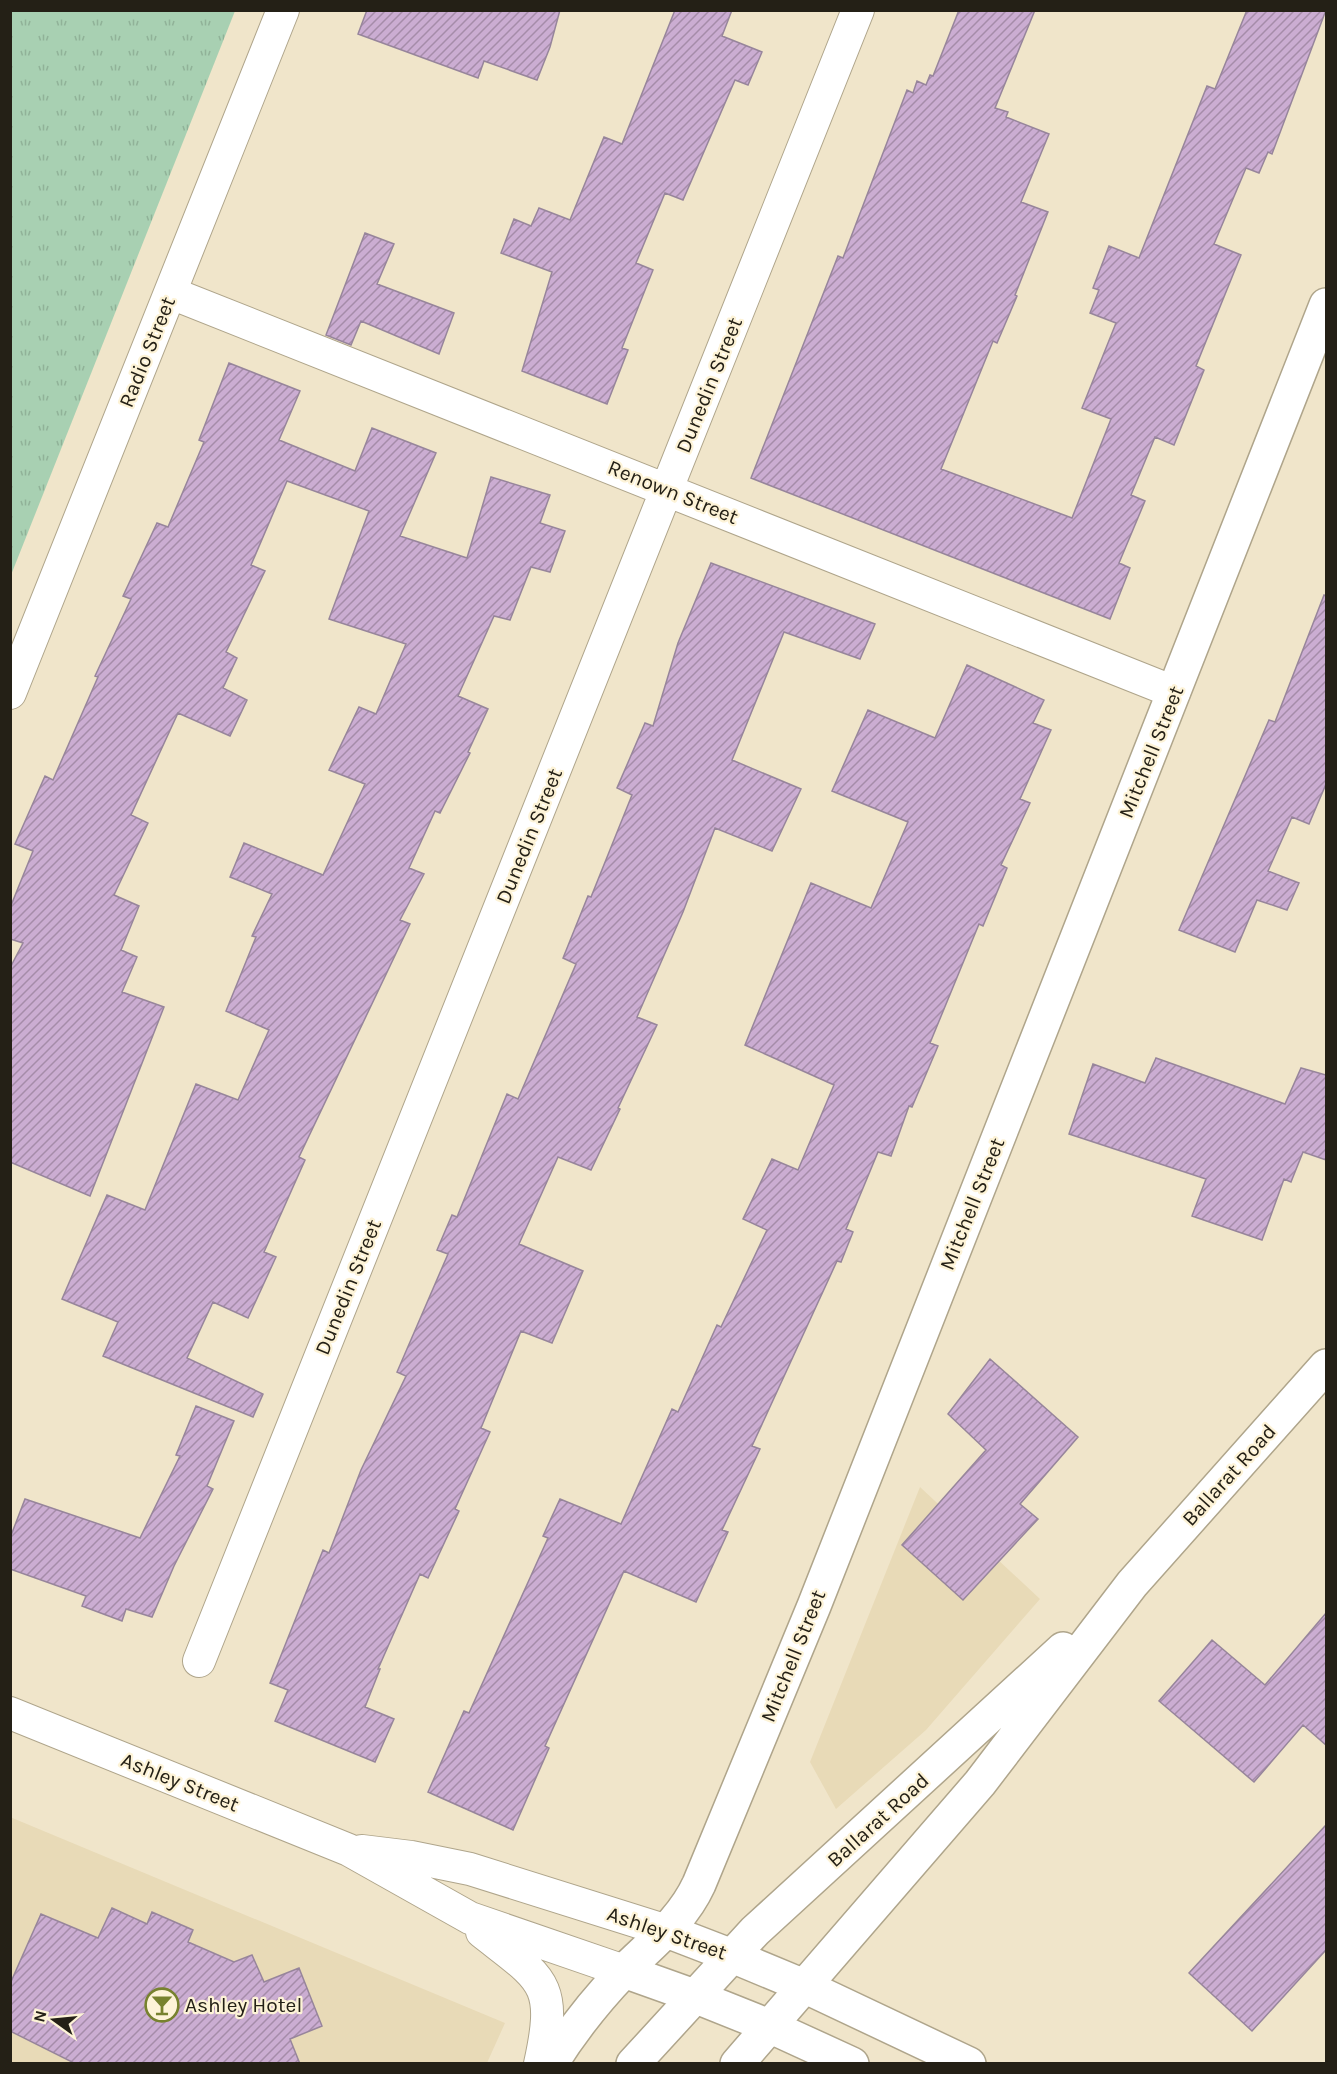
<svg xmlns="http://www.w3.org/2000/svg" width="1337" height="2074" font-family="Karla,sans-serif">
  <defs>
    <pattern id="grass-tufts" width="24" height="20" patternUnits="userSpaceOnUse" patternTransform="scale(1.5)"><rect width="24" height="20" fill="#a8d0b2"/><path d="M3 7l-1-3M5 7V3M7 7l1-3M15 17l-1-3M17 17v-4M19 17l1-3" fill="none" stroke="#90b298"/></pattern>
    <pattern id="building-hatch" width="6" height="6" patternUnits="userSpaceOnUse" patternTransform="scale(1.5)"><rect width="6" height="6" fill="#cbadd2"/><path d="M-1 1l2-2M0 6l6-6M5 7l2-2" fill="none" stroke="#a58ca9"/></pattern>
  </defs>
  <rect width="100%" height="100%" fill="#f0e5ca"/>
  <path fill="#e8dab7" d="M 920,1487 L 1040,1599 L 926,1730 L 836,1809 L 810,1762 Z
    M 10,1817 L 505,2023 L 487,2063 L 11,2063 Z"/>
  <path fill="url(#grass-tufts)" d="M 11,10 L 235,11 L 11,575 L 10,11 Z"/>
  <path fill="url(#building-hatch)" stroke="#97859b" stroke-width="1.5" d="M 367,10 L 560,10 L 550,47 L 537,80 L 484,61 L 478,78 L 358,34 Z
    M 675,10 L 732,10 L 722,36 L 762,52 L 748,85 L 735,80 L 683,200 L 665,193 L 636,263 L 653,270 L 622,348 L 628,350 L 607,404 L 522,371 L 552,272 L 501,253 L 514,219 L 531,226 L 539,208 L 570,220 L 604,137 L 622,144 Z
    M 959,10 L 1035,10 L 995,108 L 1008,112 L 1006,117 L 1049,134 L 1021,202 L 1048,212 L 1015,295 L 1017,296 L 997,343 L 993,341 L 941,469 L 1072,518 L 1111,419 L 1082,408 L 1116,323 L 1090,313 L 1099,290 L 1093,288 L 1109,246 L 1139,258 L 1207,86 L 1215,89 L 1247,10 L 1326,10 L 1272,154 L 1268,152 L 1259,173 L 1246,168 L 1214,244 L 1241,255 L 1196,366 L 1204,370 L 1174,445 L 1155,437 L 1131,495 L 1145,501 L 1119,563 L 1130,568 L 1110,619 L 751,478 L 838,256 L 843,258 L 907,90 L 913,93 L 917,81 L 926,85 L 930,75 L 933,76 Z
    M 365,233 L 394,244 L 377,284 L 454,313 L 439,354 L 361,321 L 351,345 L 326,335 Z
    M 229,363 L 300,391 L 279,440 L 355,471 L 372,428 L 436,453 L 400,536 L 467,558 L 491,477 L 550,495 L 540,523 L 565,531 L 550,572 L 531,567 L 510,620 L 494,616 L 458,696 L 488,709 L 468,752 L 470,753 L 440,813 L 435,811 L 409,868 L 424,874 L 400,920 L 410,924 L 299,1157 L 305,1160 L 264,1252 L 276,1257 L 248,1318 L 213,1302 L 187,1358 L 263,1394 L 253,1417 L 103,1356 L 118,1322 L 62,1299 L 107,1195 L 145,1210 L 196,1084 L 238,1100 L 269,1030 L 226,1011 L 256,937 L 252,936 L 272,894 L 230,877 L 244,843 L 323,875 L 365,784 L 329,770 L 359,707 L 376,714 L 406,644 L 329,619 L 369,511 L 287,481 L 251,565 L 265,571 L 226,652 L 237,658 L 223,688 L 247,700 L 230,736 L 178,713 L 131,815 L 148,823 L 114,895 L 139,906 L 121,950 L 137,957 L 122,992 L 164,1007 L 90,1196 L 10,1162 L 10,968 L 23,943 L 10,939 L 10,908 L 33,851 L 15,844 L 45,776 L 53,780 L 98,677 L 95,676 L 131,599 L 123,596 L 157,523 L 168,527 L 204,442 L 199,440 Z
    M 711,563 L 875,624 L 860,659 L 784,632 L 732,760 L 801,789 L 772,851 L 715,828 L 683,912 L 637,1017 L 657,1025 L 618,1108 L 620,1109 L 591,1170 L 558,1157 L 519,1244 L 583,1271 L 552,1343 L 521,1331 L 481,1428 L 490,1432 L 455,1509 L 459,1511 L 428,1578 L 420,1574 L 378,1669 L 380,1669 L 365,1707 L 394,1719 L 375,1762 L 275,1721 L 288,1690 L 270,1683 L 323,1550 L 329,1553 L 361,1470 L 406,1376 L 397,1372 L 448,1254 L 437,1250 L 452,1215 L 457,1217 L 507,1094 L 518,1099 L 576,964 L 563,958 L 588,896 L 591,897 L 632,795 L 617,788 L 645,723 L 653,726 L 678,643 Z
    M 1324,595 L 1326,596 L 1326,784 L 1309,824 L 1292,817 L 1268,871 L 1299,883 L 1287,910 L 1257,900 L 1235,952 L 1179,930 L 1269,720 L 1275,722 Z
    M 967,665 L 1044,700 L 1033,723 L 1051,730 L 1020,799 L 1030,803 L 1001,865 L 1007,868 L 983,926 L 979,924 L 930,1043 L 938,1046 L 912,1107 L 909,1106 L 891,1156 L 878,1152 L 846,1229 L 853,1232 L 841,1262 L 837,1261 L 752,1446 L 760,1449 L 722,1530 L 728,1532 L 696,1602 L 624,1571 L 545,1746 L 549,1748 L 513,1830 L 428,1792 L 464,1711 L 469,1713 L 548,1538 L 543,1536 L 560,1499 L 621,1524 L 672,1409 L 678,1412 L 717,1325 L 721,1327 L 767,1230 L 743,1219 L 772,1159 L 798,1170 L 834,1085 L 745,1045 L 811,883 L 871,908 L 908,822 L 832,791 L 868,710 L 935,738 Z
    M 1156,1058 L 1285,1104 L 1301,1068 L 1326,1075 L 1326,1160 L 1303,1152 L 1291,1182 L 1284,1179 L 1262,1240 L 1192,1216 L 1206,1179 L 1069,1134 L 1093,1064 L 1145,1083 Z
    M 990,1359 L 1078,1437 L 1020,1504 L 1038,1519 L 963,1600 L 902,1545 L 986,1450 L 948,1414 Z
    M 196,1406 L 234,1421 L 207,1486 L 213,1489 L 174,1566 L 152,1617 L 126,1609 L 122,1621 L 82,1606 L 86,1596 L 10,1569 L 10,1538 L 25,1499 L 140,1538 L 180,1456 L 176,1455 Z
    M 1326,1613 L 1326,1745 L 1303,1725 L 1254,1782 L 1159,1701 L 1212,1640 L 1265,1685 Z
    M 1326,1825 L 1326,1950 L 1252,2031 L 1189,1973 Z
    M 112,1908 L 147,1924 L 152,1912 L 193,1930 L 188,1942 L 234,1962 L 252,1955 L 264,1982 L 299,1968 L 322,2026 L 290,2039 L 300,2064 L 76,2064 L 10,2031 L 10,1984 L 41,1914 L 98,1938 Z"/>
  <g fill="none" stroke-linecap="round" stroke-linejoin="round">
    <g stroke="#afa58b" stroke-width="34">
      <path id="minor" d="M 171,293 L 1174,692
        M 10,693 L 283,10
        M 199,1661 L 858,10
        M 10,1713 L 349,1850 L 470,1918 L 624,1971
        M 362,1851 L 411,1857 L 470,1869 L 667,1931
        M 482,1932 C 543,1980 558,1982 540,2064"/>
    </g>
    <g stroke="#afa58b" stroke-width="36">
      <path id="primary" d="M 667,1931 L 732,1956
        M 624,1971 L 694,1996
        M 804,1986 L 969,2064
        M 769,2026 L 852,2064
        M 551,2064 C 571,2032 597,1999 623,1972 C 651,1944 682,1921 699,1884 L 814,1606 L 1326,305"/>
    </g>
    <g stroke="#afa58b" stroke-width="36">
      <path id="trunk" d="M 732,1956 L 804,1986
        M 694,1996 L 769,2026
        M 633,2064 L 755,1931 L 1063,1649
        M 737,2064 L 980,1783 L 1132,1584 L 1326,1366"/>
    </g>
    <use href="#minor" stroke="#fff" stroke-width="32"/>
    <use href="#primary" stroke="#fff" stroke-width="33"/>
    <use href="#trunk" stroke="#fff" stroke-width="33"/>
  </g>
  <defs>
    <g id="bar-ring" transform="scale(1.725)"><circle r="9.5" fill="#fdf3d7" stroke="#77822e" stroke-width="1.5"/><path d="M-6-5H6L.8 .8V4.5H3.5V6h-7V4.5H-.8V.8Z" fill="#77822e"/></g>
  </defs>
  <g fill-rule="evenodd">
    <use href="#bar-ring" x="162" y="2005"/>
  </g>
  <g text-anchor="middle" stroke-width="4.5" stroke-linejoin="round" paint-order="stroke">
    <g font-size="21" fill="#242016" stroke="#fdf3d7">
      <text transform="translate(147 352) rotate(-68)" y="7">Radio Street</text>
      <text transform="translate(709 385) rotate(-68)" y="7">Dunedin Street</text>
      <text transform="translate(673 492) rotate(22)" y="7">Renown Street</text>
      <text transform="translate(1151 752) rotate(-68)" y="7">Mitchell Street</text>
      <text transform="translate(529 836) rotate(-68)" y="7">Dunedin Street</text>
      <text transform="translate(972 1204) rotate(-68)" y="7">Mitchell Street</text>
      <text transform="translate(348 1287) rotate(-68)" y="7">Dunedin Street</text>
      <text transform="translate(1229 1475) rotate(-48)" y="7">Ballarat Road</text>
      <text transform="translate(793 1656) rotate(-68)" y="7">Mitchell Street</text>
      <text transform="translate(180 1782) rotate(22)" y="7">Ashley Street</text>
      <text transform="translate(878 1820) rotate(-42)" y="7">Ballarat Road</text>
      <text transform="translate(667 1933) rotate(19)" y="7">Ashley Street</text>
    </g>
    <g font-size="21" fill="#242016" stroke="#fdf3d7" text-anchor="start">
      <text x="185" y="2012">Ashley Hotel</text>
    </g>
  </g>
  <rect width="1337" height="2074" fill="none" stroke="#242016" stroke-width="24"/>
  <g transform="translate(54 2020) rotate(285)" stroke="#fdf3d7" stroke-width="4.5" paint-order="stroke">
  <path d="M0-4.5L10 22L0 15L-10 22Z" fill="#242016"/>
  <text y="-9" font-size="16" font-weight="bold" text-anchor="middle" fill="#242016">N</text>
  </g>
</svg>
